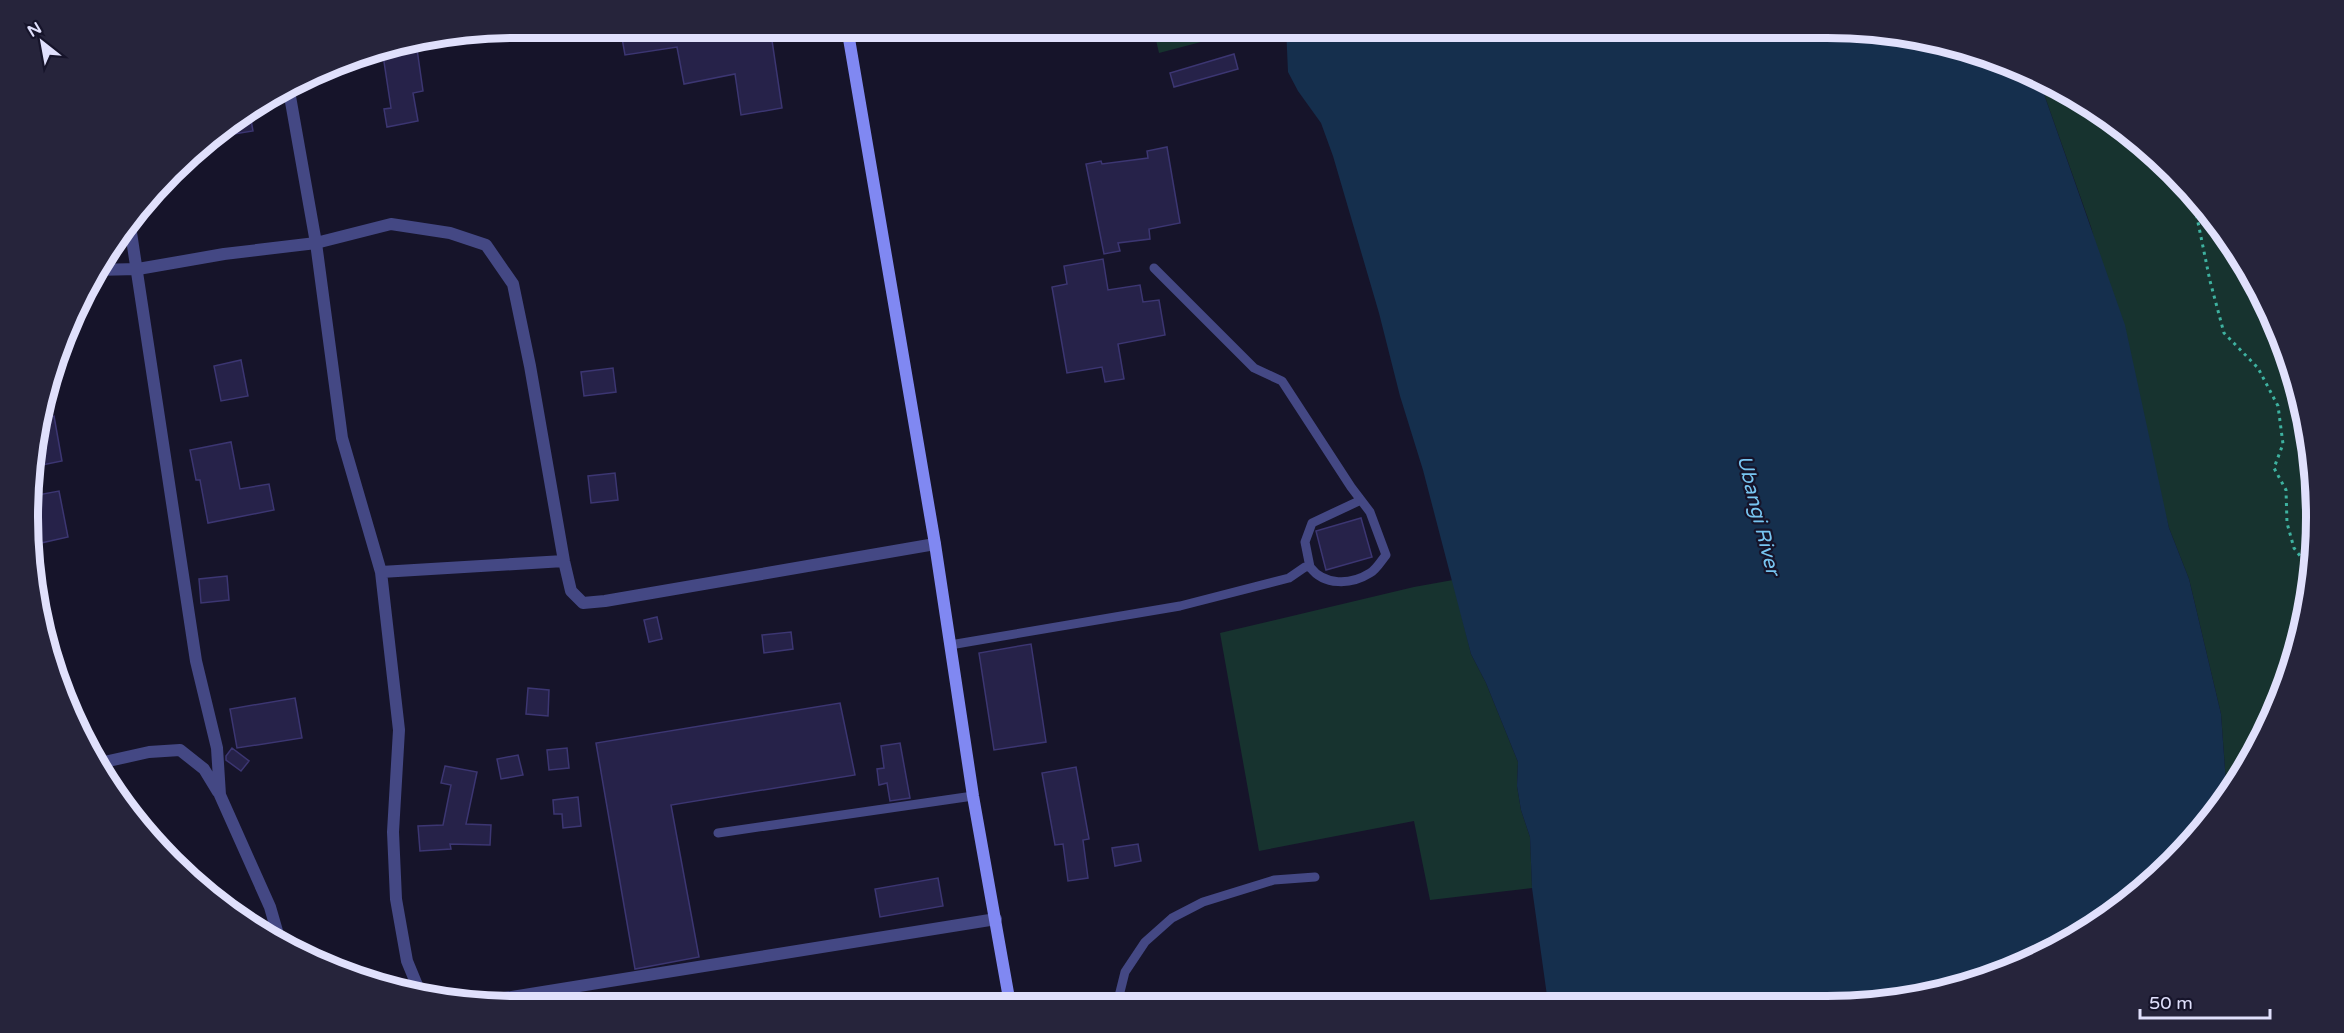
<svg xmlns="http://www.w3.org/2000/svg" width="2344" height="1033" font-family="'Varela Round',sans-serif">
  <rect width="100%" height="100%" fill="#16142a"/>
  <path fill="#17332f" d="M 1153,27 L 1258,27 L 1159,53 Z
    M 2038,77 L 2073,93 L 2151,149 L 2216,219 L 2267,300 L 2300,390 L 2316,485 L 2313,581 L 2291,674 L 2234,789 L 2227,797 L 2221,714 L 2189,579 L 2169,528 L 2091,227 Z
    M 1453,580 L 1471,654 L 1486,683 L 1518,762 L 1517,786 L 1521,810 L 1530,837 L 1532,888 L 1430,900 L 1414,821 L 1259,851 L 1220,633 L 1414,587 Z"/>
  <path fill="#152f4d" d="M 1286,27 L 1828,27 L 1985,53 L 2038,77 L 2125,325 L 2169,528 L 2189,579 L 2221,714 L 2227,797 L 2150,885 L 2044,956 L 1892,1002 L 1548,1003 L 1532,888 L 1530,837 L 1521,810 L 1517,786 L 1518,762 L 1486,683 L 1471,654 L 1423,470 L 1400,396 L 1379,313 L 1333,156 L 1321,123 L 1298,91 L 1288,72 Z"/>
  <path fill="#262249" stroke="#3c3672" stroke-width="1.5" d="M 620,27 L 770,27 L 782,108 L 741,115 L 735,74 L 684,84 L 677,47 L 625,55 Z
    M 417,49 L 423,91 L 413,93 L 418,121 L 387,127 L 384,109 L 391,108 L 383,55 Z
    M 1234,54 L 1238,69 L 1174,87 L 1170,73 Z
    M 249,109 L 253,131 L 209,138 L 243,114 Z
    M 1167,147 L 1180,223 L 1149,229 L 1150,239 L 1118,243 L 1120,251 L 1104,254 L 1086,164 L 1101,161 L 1102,164 L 1148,158 L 1147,151 Z
    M 1103,259 L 1108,290 L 1140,285 L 1143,302 L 1159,300 L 1165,335 L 1118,344 L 1124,379 L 1105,382 L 1102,367 L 1067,373 L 1052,287 L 1067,284 L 1064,266 Z
    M 241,360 L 248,396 L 221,401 L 214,366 Z
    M 613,368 L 616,392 L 584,396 L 581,372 Z
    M 54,416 L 62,461 L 32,467 L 37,419 Z
    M 231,442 L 240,489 L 269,484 L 274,510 L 208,523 L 200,480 L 196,480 L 190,450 Z
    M 615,473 L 618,500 L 591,503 L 588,476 Z
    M 59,491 L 68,537 L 41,543 L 32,496 Z
    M 1361,518 L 1372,557 L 1326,570 L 1316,531 Z
    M 227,576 L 229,600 L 201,603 L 199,579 Z
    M 657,617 L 662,639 L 649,642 L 644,620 Z
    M 791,632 L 793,649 L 764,653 L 762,635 Z
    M 1031,644 L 1046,742 L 994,750 L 979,653 Z
    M 528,688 L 549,690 L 548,716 L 526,714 Z
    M 295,698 L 302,738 L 237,748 L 230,709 Z
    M 840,703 L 855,775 L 671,805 L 699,957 L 635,969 L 596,743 Z
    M 900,743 L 910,798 L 890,801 L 887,783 L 879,785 L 877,769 L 884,768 L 881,746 Z
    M 232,748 L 249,761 L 241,771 L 226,760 L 226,756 Z
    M 567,748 L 569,768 L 549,770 L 547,750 Z
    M 518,755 L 523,775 L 501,779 L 497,759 Z
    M 445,766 L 477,772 L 466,824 L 491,825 L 490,845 L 450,844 L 451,849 L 420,851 L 418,826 L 443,825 L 451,785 L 441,783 Z
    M 1076,767 L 1089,839 L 1083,840 L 1088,878 L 1068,881 L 1063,844 L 1055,845 L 1042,773 Z
    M 578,797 L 581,826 L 563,828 L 562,814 L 554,814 L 553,800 Z
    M 1138,844 L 1141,861 L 1115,866 L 1112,848 Z
    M 938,878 L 943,906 L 880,917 L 875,889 Z"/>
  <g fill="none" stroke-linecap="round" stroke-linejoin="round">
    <path stroke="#3eb2a0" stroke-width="3" stroke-dasharray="3 4.5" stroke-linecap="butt" d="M 2192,193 L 2210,281 L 2224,333 L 2258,368 L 2278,406 L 2283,444 L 2274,468 L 2286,490 L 2287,523 L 2294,548 L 2313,573"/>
    <path stroke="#444884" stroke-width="9" d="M 1310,567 L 1305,542 L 1312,523 L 1361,500
      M 950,645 L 1180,606 L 1289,578 L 1305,567 L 1310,567 C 1324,586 1351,585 1370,573 C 1376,570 1381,561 1386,555 L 1370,512 L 1351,487 L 1282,381 L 1254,368 L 1154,268
      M 718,833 L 973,796
      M 1117,1004 L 1125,972 L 1145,942 L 1172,918 L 1203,902 L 1274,880 L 1315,877"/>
    <path stroke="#444884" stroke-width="12" d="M 288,85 L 316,243 L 342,438 L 381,572 L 399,730 L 393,832 L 396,899 L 407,961 L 419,990
      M 130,226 L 196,661 L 217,748 L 220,795 L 270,907 L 281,945
      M 94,270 L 138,269 L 224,254 L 316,243 L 391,224 L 450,233 L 486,245 L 513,284 L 530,366 L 564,561 L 571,591 L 583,603 L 605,601 L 935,544
      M 381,572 L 564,561
      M 95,764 L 149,752 L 180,750 L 204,769 L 218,792
      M 486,1001 L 996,919"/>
    <path stroke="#8088f2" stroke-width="12" d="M 847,27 L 935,544 L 973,796 L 1010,1004"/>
  </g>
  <g text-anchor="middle" stroke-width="4.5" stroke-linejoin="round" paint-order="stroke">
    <g font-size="20" font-style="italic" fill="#78c5f1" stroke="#16142a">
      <text transform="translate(1759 515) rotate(76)" y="7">Ubangi River</text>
    </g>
  </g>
  <path d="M0 0H2344V1033H0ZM517 38H1827A479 479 0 0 1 2306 517V517A479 479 0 0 1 1827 996H517A479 479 0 0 1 38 517V517A479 479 0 0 1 517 38Z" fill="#26243b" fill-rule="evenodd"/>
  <path fill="none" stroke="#e0e0fc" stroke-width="8" d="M517 38H1827A479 479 0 0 1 2306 517V517A479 479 0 0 1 1827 996H517A479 479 0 0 1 38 517V517A479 479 0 0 1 517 38Z"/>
  <g transform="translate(42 42) rotate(329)" stroke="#16142a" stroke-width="4.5" paint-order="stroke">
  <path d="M0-4.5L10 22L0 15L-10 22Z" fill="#e0e0fc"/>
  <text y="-9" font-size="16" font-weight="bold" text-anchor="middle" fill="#e0e0fc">N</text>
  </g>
  <path d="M2140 1009v9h130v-9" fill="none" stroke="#e0e0fc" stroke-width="3"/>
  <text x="2149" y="1009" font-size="18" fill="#e0e0fc" stroke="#16142a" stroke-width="4.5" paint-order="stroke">50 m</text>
</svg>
